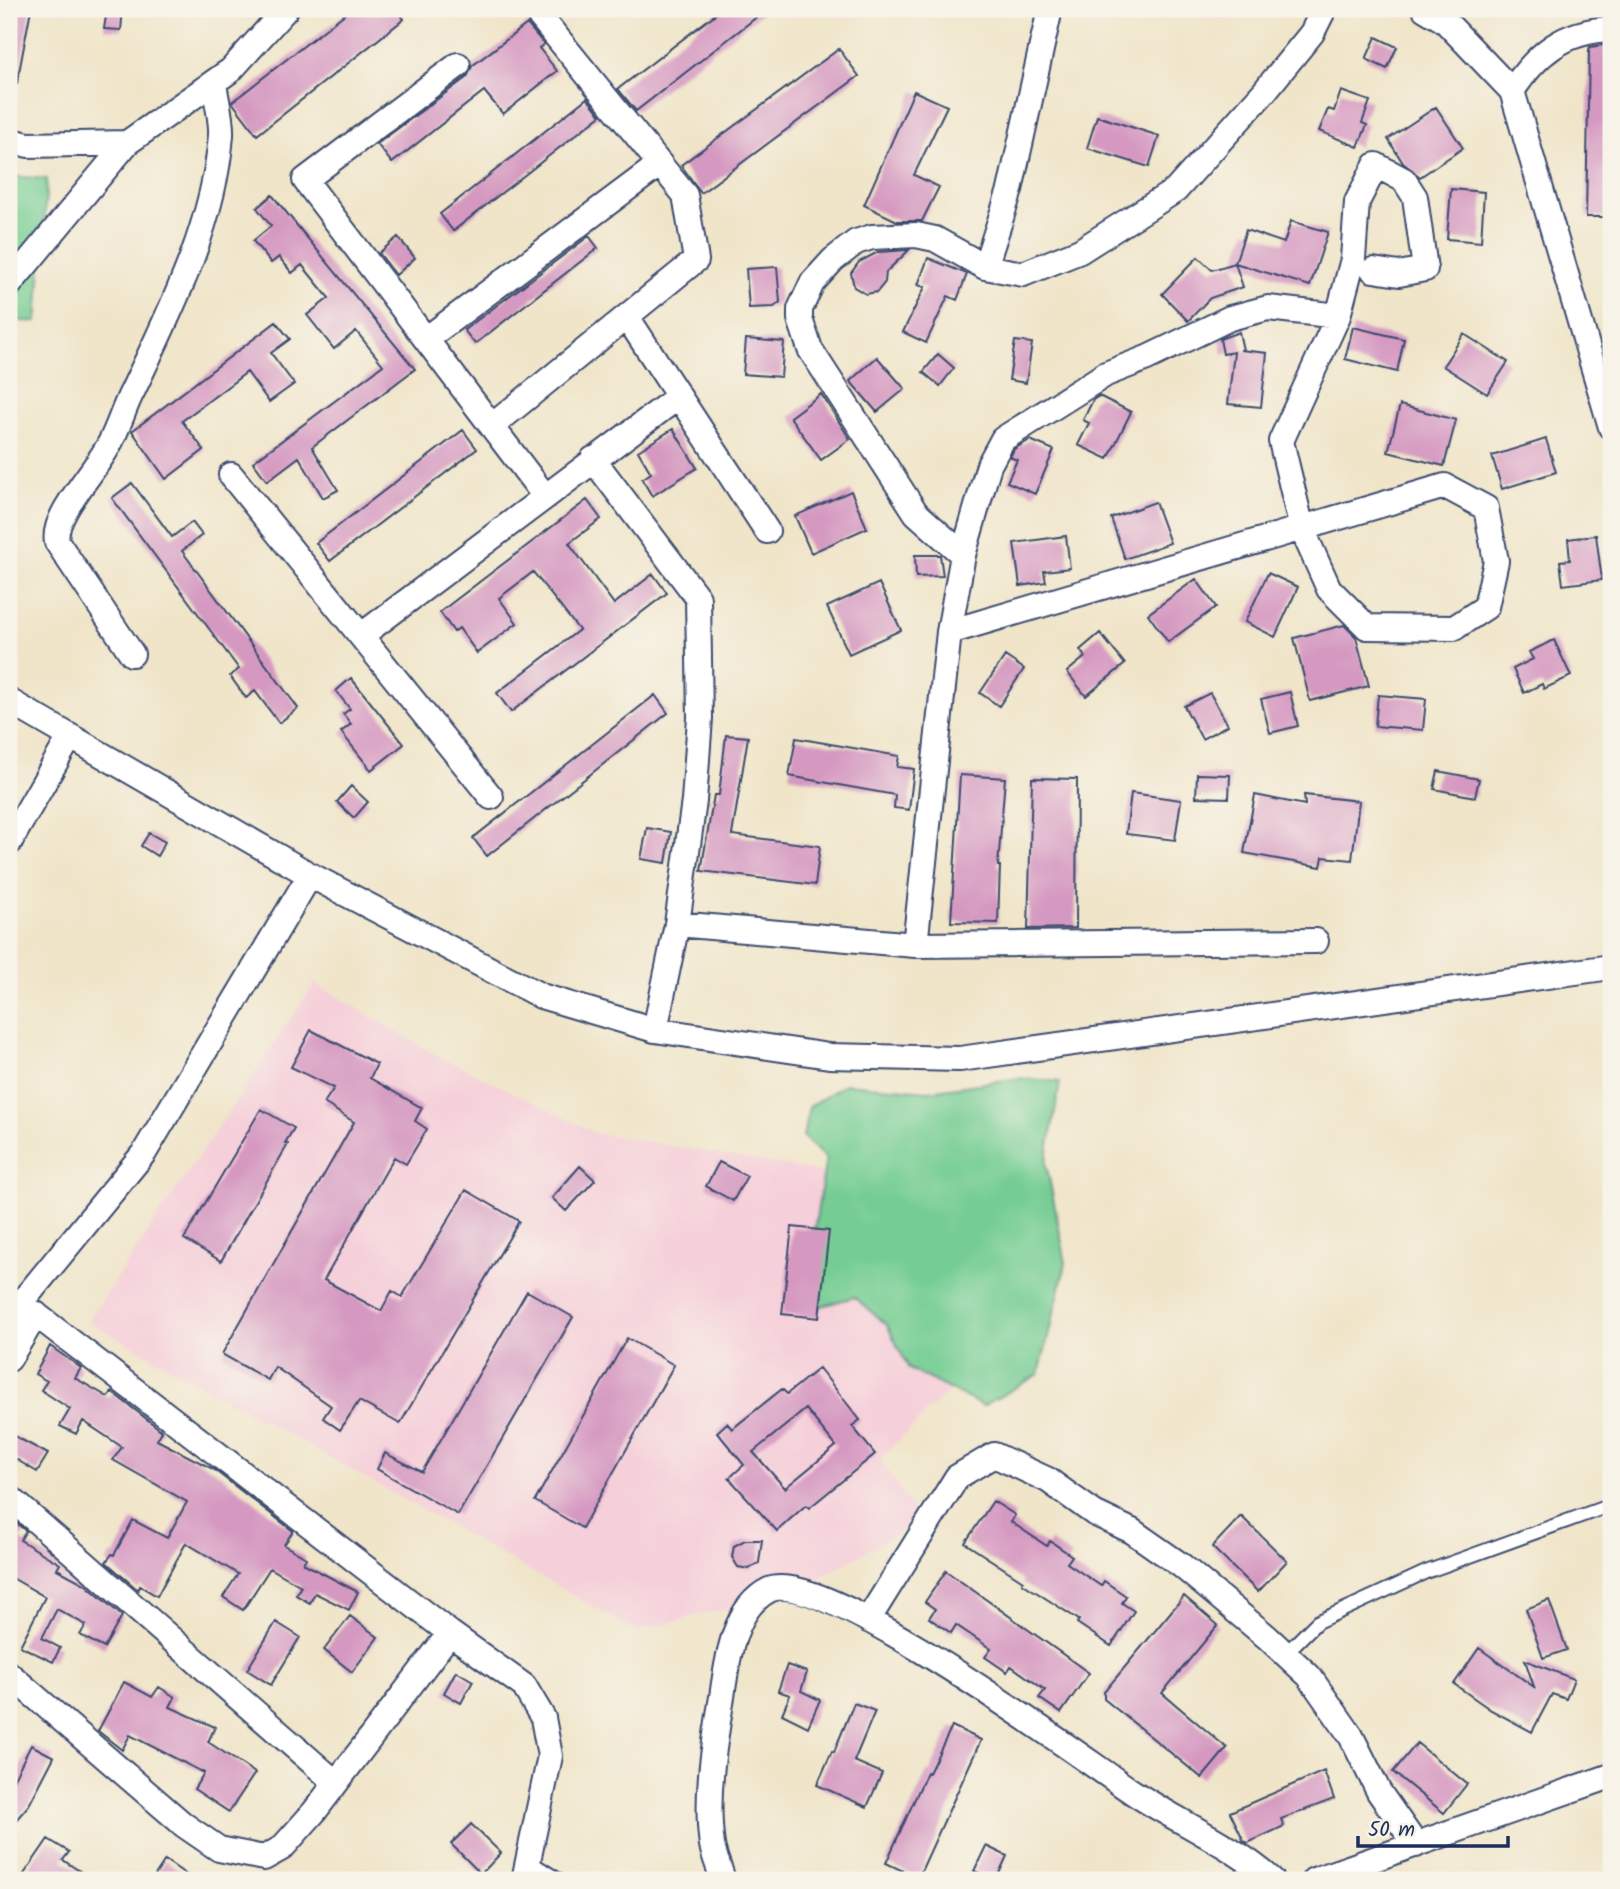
<svg xmlns="http://www.w3.org/2000/svg" width="1620" height="1889" font-family="Kalam,sans-serif">
  <rect width="100%" height="100%" fill="#f7f3e8"/>
  <filter id="ink" filterUnits="userSpaceOnUse"><feTurbulence type="fractalNoise" baseFrequency=".0143" numOctaves="2"/><feDisplacementMap in="SourceGraphic" scale="14" xChannelSelector="R" yChannelSelector="G"/><feConvolveMatrix kernelMatrix="1 2 1 2 8 2 1 2 1" color-interpolation-filters="sRGB"/></filter>
  <filter id="wash" filterUnits="userSpaceOnUse"><feTurbulence type="fractalNoise" baseFrequency=".00686" numOctaves="4" result="noise"/><feDisplacementMap in="SourceGraphic" scale="28" xChannelSelector="R" yChannelSelector="G"/><feGaussianBlur stdDeviation="1.57" result="paint"/><feColorMatrix in="noise" values="0 0 0 0 0 0 0 0 0 0 0 0 0 0 0 0 0 1.4 0 .05"/><feComposite in="paint" operator="in"/></filter>
  <g filter="url(#wash)">
    <rect width="100%" height="100%" fill="#f0e5c9"/>
    <path fill="#f5cfd9" d="M 315,983 L 427,1050 L 596,1133 L 860,1179 L 976,1364 L 880,1459 L 920,1521 L 795,1592 L 636,1631 L 88,1321 Z"/>
    <path fill="#75cd93" stroke="#487e78" stroke-width="2" d="M 9,176 L 47,179 L 37,322 L 9,320 Z
      M 1020,1078 L 1060,1082 L 1046,1163 L 1066,1263 L 1039,1374 L 983,1406 L 909,1369 L 887,1325 L 854,1297 L 818,1307 L 804,1292 L 826,1159 L 803,1137 L 809,1107 L 845,1084 L 929,1091 Z"/>
    <g id="blocks">
      <path fill="#d599c1" fill-rule="evenodd" d="M 9,9 L 31,9 L 17,83 L 9,83 Z
        M 107,9 L 123,9 L 121,30 L 104,29 Z
        M 351,9 L 396,9 L 404,19 L 257,135 L 232,102 Z
        M 722,9 L 767,9 L 636,111 L 618,89 Z
        M 527,24 L 544,44 L 539,48 L 557,71 L 503,114 L 484,91 L 392,163 L 377,144 L 467,77 L 472,66 Z
        M 1376,37 L 1397,47 L 1387,69 L 1366,59 Z
        M 1611,44 L 1611,217 L 1586,217 L 1589,50 L 1590,47 Z
        M 839,49 L 859,76 L 701,193 L 681,165 Z
        M 914,91 L 947,106 L 914,175 L 939,187 L 922,221 L 897,221 L 864,205 Z
        M 1341,91 L 1370,101 L 1362,123 L 1367,125 L 1358,147 L 1319,131 L 1328,109 L 1334,111 Z
        M 587,98 L 601,115 L 453,231 L 440,214 Z
        M 1436,107 L 1463,148 L 1420,177 L 1403,163 L 1388,139 Z
        M 1097,116 L 1159,136 L 1149,167 L 1087,148 Z
        M 1451,189 L 1484,192 L 1481,242 L 1447,239 Z
        M 272,195 L 415,369 L 312,447 L 338,490 L 323,498 L 299,457 L 267,481 L 253,462 L 383,365 L 356,331 L 334,349 L 307,315 L 329,298 L 302,265 L 292,273 L 279,257 L 271,263 L 253,241 L 271,226 L 257,208 Z
        M 1291,221 L 1328,232 L 1310,286 L 1235,263 L 1246,230 L 1284,243 Z
        M 589,236 L 598,248 L 475,344 L 464,330 Z
        M 398,237 L 415,258 L 396,275 L 379,253 Z
        M 909,250 L 886,272 L 885,282 L 877,292 L 866,294 L 854,287 L 851,273 L 859,262 L 878,252 Z
        M 1198,257 L 1212,270 L 1235,263 L 1243,287 L 1210,298 L 1188,321 L 1162,294 Z
        M 928,258 L 967,274 L 957,300 L 948,296 L 926,343 L 903,332 L 925,287 L 918,285 Z
        M 777,267 L 780,302 L 774,307 L 749,308 L 746,269 Z
        M 276,322 L 290,339 L 271,353 L 294,384 L 269,402 L 247,372 L 182,421 L 204,450 L 166,479 L 132,431 Z
        M 1353,327 L 1404,339 L 1397,372 L 1345,359 Z
        M 1239,332 L 1243,350 L 1240,350 L 1267,353 L 1261,407 L 1228,404 L 1234,352 L 1223,354 L 1220,339 Z
        M 1464,334 L 1508,362 L 1487,394 L 1443,366 Z
        M 746,339 L 784,342 L 781,377 L 743,374 Z
        M 1015,341 L 1032,343 L 1026,383 L 1009,380 Z
        M 938,354 L 954,368 L 940,386 L 923,372 Z
        M 877,357 L 905,389 L 877,412 L 850,381 Z
        M 821,394 L 850,439 L 821,460 L 790,417 Z
        M 1099,396 L 1131,412 L 1108,459 L 1078,445 L 1089,423 L 1083,420 L 1093,400 Z
        M 1400,405 L 1456,420 L 1444,466 L 1388,452 Z
        M 673,429 L 697,468 L 652,496 L 642,479 L 651,473 L 638,451 Z
        M 463,430 L 477,449 L 330,561 L 316,543 Z
        M 1546,439 L 1556,472 L 1502,489 L 1492,456 Z
        M 1030,440 L 1054,450 L 1035,494 L 1007,482 L 1017,460 L 1010,457 L 1014,449 Z
        M 132,483 L 172,537 L 192,522 L 202,535 L 182,551 L 298,708 L 279,723 L 255,691 L 246,698 L 230,676 L 239,669 L 112,498 Z
        M 851,491 L 867,528 L 811,553 L 795,516 Z
        M 587,500 L 601,519 L 569,543 L 614,604 L 653,574 L 667,593 L 511,712 L 497,693 L 579,630 L 533,572 L 499,598 L 517,623 L 477,653 L 459,628 L 454,632 L 440,612 Z
        M 1155,502 L 1170,543 L 1125,559 L 1111,518 Z
        M 1596,535 L 1602,580 L 1563,585 L 1560,561 L 1570,560 L 1568,539 Z
        M 1066,536 L 1070,568 L 1044,571 L 1046,582 L 1020,586 L 1014,543 Z
        M 915,555 L 940,555 L 943,576 L 916,577 Z
        M 1268,573 L 1298,587 L 1275,637 L 1245,622 Z
        M 1196,579 L 1216,607 L 1168,642 L 1148,614 Z
        M 879,583 L 901,630 L 849,654 L 827,607 Z
        M 1344,625 L 1356,637 L 1369,686 L 1310,701 L 1294,638 Z
        M 1100,633 L 1125,664 L 1086,696 L 1067,672 L 1085,657 L 1080,650 Z
        M 1554,640 L 1571,676 L 1544,689 L 1542,684 L 1524,693 L 1513,669 L 1533,659 L 1529,652 Z
        M 1005,656 L 1024,669 L 999,706 L 980,693 Z
        M 351,678 L 404,744 L 371,770 L 341,732 L 351,724 L 343,714 L 350,709 L 336,691 Z
        M 1290,692 L 1298,726 L 1270,733 L 1261,699 Z
        M 1210,693 L 1228,725 L 1202,739 L 1184,706 Z
        M 655,695 L 668,713 L 487,856 L 473,838 Z
        M 1378,695 L 1426,699 L 1423,730 L 1375,726 Z
        M 726,735 L 748,737 L 732,835 L 820,846 L 815,885 L 701,871 L 714,795 L 719,795 Z
        M 796,738 L 899,756 L 897,767 L 914,769 L 909,810 L 894,808 L 895,795 L 789,776 Z
        M 1438,771 L 1479,779 L 1475,797 L 1434,789 Z
        M 1197,774 L 1230,775 L 1229,798 L 1196,797 Z
        M 960,775 L 1005,778 L 998,866 L 1000,866 L 998,923 L 951,922 Z
        M 1032,778 L 1077,779 L 1076,928 L 1028,929 Z
        M 351,786 L 368,802 L 354,818 L 337,802 Z
        M 1131,793 L 1181,800 L 1175,840 L 1126,834 Z
        M 1255,795 L 1305,805 L 1304,795 L 1359,801 L 1352,860 L 1323,857 L 1321,867 L 1244,853 Z
        M 647,828 L 671,832 L 666,863 L 641,859 Z
        M 149,833 L 165,842 L 157,856 L 141,846 Z
        M 311,1030 L 377,1064 L 370,1078 L 422,1108 L 415,1121 L 427,1129 L 406,1164 L 394,1157 L 324,1280 L 381,1311 L 392,1291 L 402,1297 L 466,1190 L 519,1221 L 400,1424 L 359,1401 L 340,1430 L 323,1418 L 331,1406 L 275,1367 L 268,1380 L 222,1354 L 354,1122 L 324,1103 L 334,1088 L 291,1067 Z
        M 261,1109 L 294,1128 L 285,1143 L 288,1144 L 221,1261 L 184,1239 Z
        M 719,1162 L 747,1176 L 733,1201 L 706,1186 Z
        M 580,1166 L 595,1180 L 566,1211 L 552,1198 Z
        M 792,1227 L 829,1231 L 819,1318 L 782,1314 Z
        M 527,1291 L 573,1317 L 458,1515 L 377,1469 L 385,1453 L 422,1472 Z
        M 627,1338 L 674,1365 L 582,1528 L 535,1501 Z
        M 50,1346 L 81,1368 L 75,1378 L 108,1397 L 112,1392 L 162,1431 L 157,1440 L 213,1469 L 293,1531 L 284,1545 L 306,1558 L 303,1563 L 358,1592 L 349,1610 L 315,1593 L 310,1603 L 296,1595 L 301,1586 L 270,1568 L 243,1610 L 223,1597 L 238,1574 L 186,1543 L 157,1596 L 140,1586 L 138,1590 L 106,1562 L 112,1554 L 114,1555 L 133,1520 L 167,1538 L 187,1502 L 113,1460 L 122,1447 L 83,1421 L 76,1434 L 60,1426 L 70,1409 L 41,1390 L 47,1381 L 35,1374 Z
        M 819,1368 L 860,1420 L 852,1426 L 875,1454 L 809,1508 L 806,1505 L 777,1531 L 729,1478 L 744,1465 L 717,1432 L 727,1423 L 732,1429 L 782,1389 L 787,1394 ZM 806,1409 L 836,1446 L 785,1488 L 753,1452 Z
        M 9,1433 L 48,1454 L 37,1472 L 9,1455 Z
        M 993,1501 L 1015,1515 L 1011,1522 L 1047,1546 L 1050,1541 L 1072,1556 L 1067,1563 L 1101,1586 L 1104,1581 L 1126,1596 L 1122,1603 L 1134,1611 L 1111,1646 L 1077,1623 L 1079,1620 L 1022,1583 L 1023,1581 L 965,1543 Z
        M 1241,1516 L 1287,1561 L 1258,1592 L 1212,1547 Z
        M 9,1517 L 26,1531 L 20,1540 L 60,1564 L 57,1569 L 85,1584 L 122,1616 L 104,1648 L 80,1635 L 86,1625 L 57,1609 L 42,1638 L 60,1648 L 53,1662 L 20,1646 L 45,1597 L 9,1576 Z
        M 745,1540 L 762,1540 L 759,1563 L 749,1569 L 738,1567 L 732,1557 L 734,1546 Z
        M 946,1571 L 1089,1673 L 1061,1713 L 1039,1698 L 1045,1690 L 1011,1666 L 1007,1672 L 985,1657 L 991,1649 L 956,1625 L 951,1633 L 929,1618 L 935,1609 L 925,1602 Z
        M 1184,1596 L 1218,1625 L 1162,1693 L 1227,1748 L 1202,1778 L 1104,1699 L 1104,1692 Z
        M 1549,1600 L 1567,1650 L 1543,1658 L 1526,1609 Z
        M 350,1616 L 378,1637 L 352,1672 L 324,1650 Z
        M 276,1622 L 300,1637 L 271,1685 L 247,1670 Z
        M 1479,1648 L 1534,1687 L 1525,1660 L 1574,1679 L 1566,1699 L 1552,1694 L 1532,1732 L 1491,1710 L 1454,1684 Z
        M 787,1665 L 807,1672 L 801,1691 L 820,1700 L 808,1727 L 782,1714 L 790,1695 L 778,1691 Z
        M 456,1671 L 473,1681 L 461,1703 L 444,1693 Z
        M 124,1682 L 152,1697 L 159,1687 L 175,1697 L 170,1707 L 215,1727 L 208,1742 L 255,1773 L 229,1812 L 194,1789 L 204,1773 L 130,1735 L 122,1750 L 98,1731 Z
        M 854,1703 L 875,1711 L 854,1761 L 882,1773 L 867,1807 L 817,1785 L 832,1751 L 834,1752 Z
        M 952,1726 L 981,1740 L 918,1878 L 886,1863 L 927,1772 L 929,1773 Z
        M 1417,1743 L 1467,1784 L 1444,1813 L 1393,1772 Z
        M 31,1745 L 54,1757 L 29,1805 L 9,1828 L 9,1788 Z
        M 1324,1771 L 1334,1799 L 1281,1819 L 1284,1826 L 1248,1843 L 1244,1841 L 1230,1812 Z
        M 471,1824 L 501,1853 L 481,1874 L 451,1844 Z
        M 48,1839 L 69,1852 L 63,1860 L 93,1880 L 20,1880 Z
        M 986,1846 L 1007,1856 L 996,1880 L 974,1871 Z
        M 165,1860 L 194,1880 L 152,1880 Z"/>
    </g>
  </g>
  <g filter="url(#ink)">
    <use href="#blocks" fill-opacity="0" stroke="#3b4a6e" stroke-width="2"/>
    <g fill="none" stroke-linecap="round" stroke-linejoin="round">
      <g stroke="#3b4a6e" stroke-width="16">
        <path id="lane" d="M 1285,1654 L 1317,1622 L 1426,1572 L 1611,1505
          M 529,1861 L 559,1880"/>
      </g>
      <g stroke="#3b4a6e" stroke-width="28">
        <path id="street" d="M 1425,9 L 1445,21 L 1512,91 L 1611,427
          M 458,65 L 305,180 L 544,495
          M 1512,91 C 1537,53 1564,31 1611,29
          M 9,140 L 28,145 L 127,143 L 231,70 L 286,9
          M 985,267 L 1010,190 L 1050,9
          M 9,285 L 127,143
          M 627,317 L 767,531
          M 426,339 L 660,164
          M 492,426 L 696,260 L 685,195 L 534,9
          M 593,459 L 698,598 L 700,718 L 694,801 L 677,924 L 655,1030
          M 231,475 L 491,797
          M 963,555 L 916,513 L 810,349 L 800,319 L 800,309 L 812,283 L 833,260 L 856,242 L 872,237 L 916,235 L 935,239 L 985,267 L 1023,274 L 1080,251 L 1176,190 L 1264,92 L 1312,33 L 1324,9
          M 949,632 L 1445,486 L 1486,508 L 1496,561 L 1486,607 L 1454,628 L 1367,627 L 1329,589 L 1302,529 L 1281,441 L 1338,316 L 1353,259 L 1357,202 L 1376,165 L 1404,180 L 1415,197 L 1425,269 L 1399,274 L 1373,270
          M 362,635 L 678,397
          M 132,654 L 57,542 C 51,516 96,471 110,443 C 119,426 124,407 133,390 C 171,310 214,225 221,135 C 222,119 216,99 214,83
          M 9,701 L 310,875 L 541,996 L 655,1030 L 829,1056 L 960,1059 L 1611,967
          M 9,843 L 70,737
          M 677,924 L 915,945 L 1316,941
          M 915,945 L 949,632 L 963,555 L 989,465 L 1003,439 L 1106,374 L 1147,358 L 1230,318 L 1268,308 L 1338,316
          M 21,1303 L 450,1633 L 524,1686 L 543,1718 L 550,1756 L 524,1880
          M 9,1312 L 21,1303 L 144,1153 L 310,875
          M 9,1359 L 36,1314
          M 9,1497 L 336,1783
          M 868,1620 L 957,1477 L 994,1455 L 1048,1480 L 1094,1513 L 1132,1531 L 1182,1566 L 1267,1637 L 1309,1676 L 1351,1736 L 1379,1792 L 1416,1845
          M 9,1674 L 184,1825 L 219,1849 L 264,1858 L 282,1848 L 314,1812 L 450,1633
          M 723,1880 C 720,1869 714,1857 712,1845 C 705,1797 714,1745 722,1697 C 727,1662 733,1608 769,1590 C 821,1565 1080,1757 1134,1793 C 1180,1823 1231,1844 1272,1880
          M 1314,1880 L 1611,1776"/>
      </g>
      <use href="#lane" stroke="#fff" stroke-width="12"/>
      <use href="#street" stroke="#fff" stroke-width="24"/>
    </g>
  </g>
  <rect width="1620" height="1889" fill="none" stroke="#f7f3e8" stroke-width="35"/>
  <path d="M1358 1836v10h150v-10" fill="none" stroke="#1b2f5e" stroke-width="3.5"/>
  <text x="1368" y="1836" font-size="21" fill="#1b2f5e" stroke="#f7f3e8" stroke-width="5" paint-order="stroke">50 m</text>
</svg>
